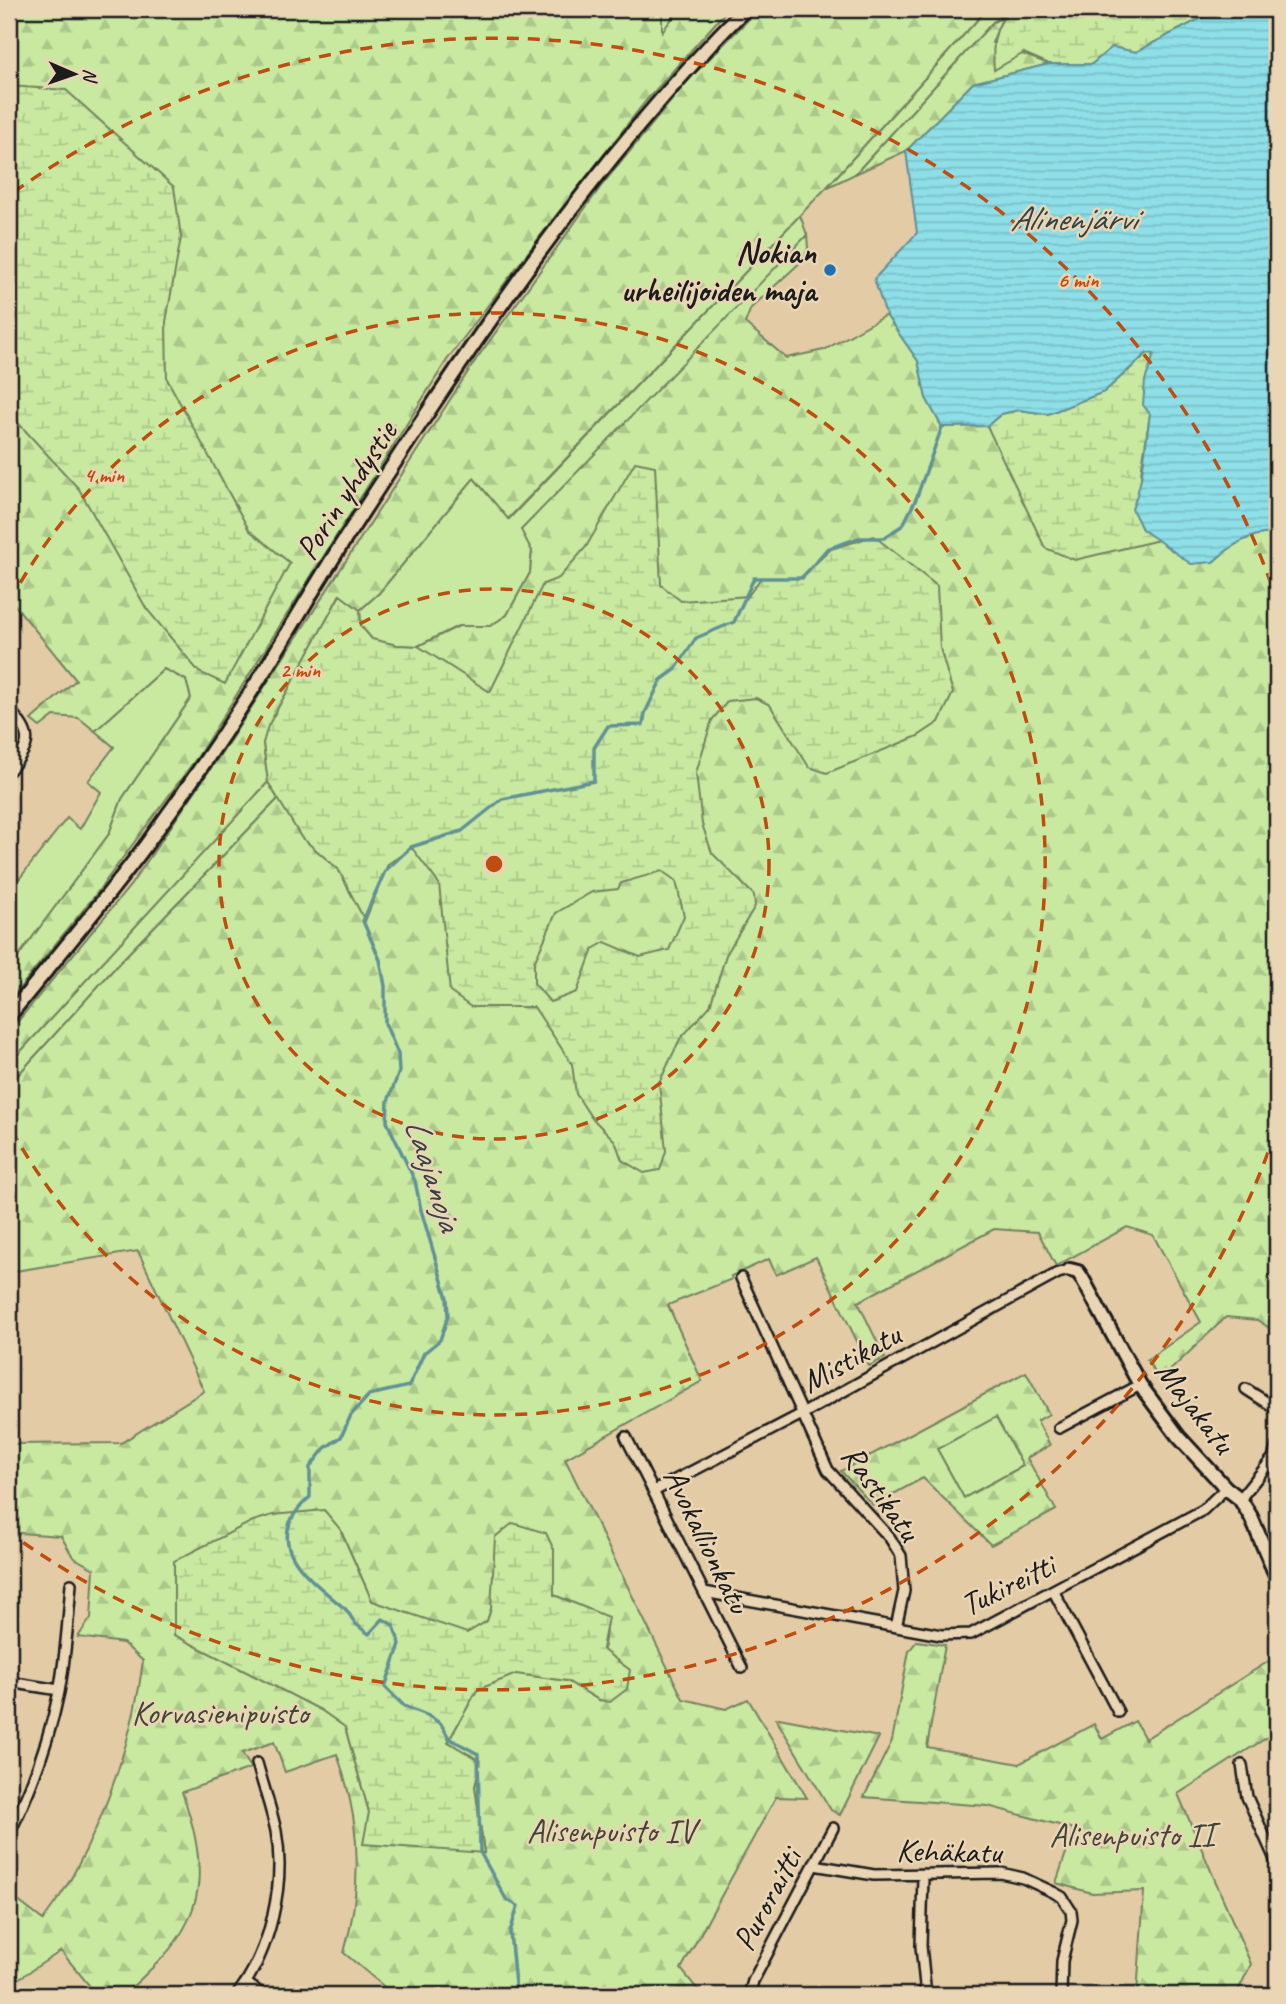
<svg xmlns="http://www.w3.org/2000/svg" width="1286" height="2004" font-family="Caveat,sans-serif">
  <defs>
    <pattern id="forest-firs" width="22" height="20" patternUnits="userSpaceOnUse" patternTransform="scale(1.75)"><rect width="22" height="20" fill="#c9e9a1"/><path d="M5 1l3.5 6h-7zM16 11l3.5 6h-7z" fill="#acc78a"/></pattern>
    <pattern id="wetland-marsh" width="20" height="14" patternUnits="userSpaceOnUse" patternTransform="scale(1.75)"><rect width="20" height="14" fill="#c9e9a1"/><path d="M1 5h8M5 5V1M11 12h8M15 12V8" fill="none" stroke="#acc78a"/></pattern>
    <pattern id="water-rules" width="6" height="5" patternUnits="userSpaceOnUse" patternTransform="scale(1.75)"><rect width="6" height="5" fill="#8edfe8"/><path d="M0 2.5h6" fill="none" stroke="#7abfc6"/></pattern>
  </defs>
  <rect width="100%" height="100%" fill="#e3cba6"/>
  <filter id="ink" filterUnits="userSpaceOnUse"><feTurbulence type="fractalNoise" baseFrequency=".0143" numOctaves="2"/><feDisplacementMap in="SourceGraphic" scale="14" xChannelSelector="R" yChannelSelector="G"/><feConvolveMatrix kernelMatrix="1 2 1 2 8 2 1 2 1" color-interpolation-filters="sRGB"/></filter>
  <g filter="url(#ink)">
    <path fill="#c9e9a1" stroke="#72825e" stroke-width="2" d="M 987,9 L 1012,9 L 993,22 L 855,174 L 826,188 Z
      M 800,215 L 807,235 L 532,551 L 530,573 L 507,615 L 490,626 L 458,626 L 418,646 L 397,645 L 372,640 L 361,626 L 360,610 L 379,593 L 474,478 L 509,519 Z
      M 164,669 L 186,680 L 191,698 L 122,799 L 109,834 L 9,969 L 9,892 L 67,818 L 80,829 L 101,792 L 88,781 L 114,747 L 95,731 Z
      M 268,782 L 278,799 L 122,960 L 9,1085 L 9,1064 Z
      M 996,1416 L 1023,1466 L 964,1498 L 937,1449 Z"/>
    <path fill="url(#forest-firs)" stroke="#72825e" stroke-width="2" fill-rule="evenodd" d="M 9,9 L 662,9 L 662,31 L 679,9 L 728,9 L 645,102 L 550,223 L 447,360 L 198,756 L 93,898 L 9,1001 L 9,969 L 109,834 L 122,799 L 191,698 L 186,680 L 164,669 L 95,731 L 79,718 L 54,716 L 40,727 L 31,720 L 76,680 L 9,598 Z
      M 759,9 L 987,9 L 826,188 L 508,519 L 474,478 L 379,593 L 360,610 L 339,596 L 263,743 L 268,782 L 9,1064 L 9,1032 L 130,886 L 229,742 L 475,361 L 602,185 L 690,78 Z
      M 1002,18 L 992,43 L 1049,64 L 973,83 L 906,151 L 855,174 L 993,22 Z
      M 807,235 L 808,248 L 804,259 L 751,308 L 745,323 L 786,358 L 824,350 L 886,315 L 918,361 L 926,398 L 942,427 L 987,426 L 1001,414 L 1142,529 L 1159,540 L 1213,562 C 1230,546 1253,530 1277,534 L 1277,1333 L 1257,1320 L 1226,1317 L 1160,1380 L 1147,1360 L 1201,1322 L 1153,1235 L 1127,1227 L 1056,1266 L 1038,1232 L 994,1229 L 858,1302 L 885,1358 L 869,1366 L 816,1257 L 776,1275 L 769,1259 L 731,1276 L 732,1279 L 668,1305 L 702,1381 L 565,1459 L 683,1699 L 726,1709 L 748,1699 L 807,1798 L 776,1797 L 681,1969 L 702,1995 L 394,1995 L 344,1953 C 363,1886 361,1820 337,1754 L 285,1772 L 274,1742 L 242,1753 L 251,1768 L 182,1792 C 207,1862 210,1915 151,1969 C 143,1976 129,1993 118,1995 C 112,1997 103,1995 97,1995 L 61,1951 L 9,1985 L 9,1894 L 43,1920 C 53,1905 65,1891 73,1875 C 108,1811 134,1733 143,1661 L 123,1643 L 78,1637 L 91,1618 L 94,1569 L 73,1557 L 61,1536 L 20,1533 L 9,1540 L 9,1444 L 121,1443 L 204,1391 L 138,1251 L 9,1272 L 9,1085 L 122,960 L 278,799 L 418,646 L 459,626 L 490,626 L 507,615 L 530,573 L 532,551 L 521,530 ZM 340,1529 L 372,1601 L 467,1634 L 487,1621 L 491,1609 L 554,1550 L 554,1595 L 607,1617 L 599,1700 L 567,1681 L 517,1673 L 477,1690 L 448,1742 L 480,1761 L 475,1787 L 484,1853 L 369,1812 L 345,1727 L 321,1710 L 174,1635 Z
      M 1026,1372 L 1049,1414 L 1037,1421 L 1050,1445 L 1027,1458 L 1056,1510 L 991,1545 L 923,1478 L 873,1505 L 841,1471 ZM 996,1417 L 1023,1466 L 964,1498 L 937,1449 Z
      M 917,1641 L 945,1645 L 927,1747 L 1019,1764 L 1094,1724 L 1102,1739 L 1135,1721 L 1145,1739 L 1277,1656 L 1277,1731 L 1178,1794 L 1251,1964 L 1236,1995 L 1137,1995 L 1144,1891 L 1092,1893 L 1056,1883 L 1074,1829 L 988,1806 L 864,1797 L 892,1741 L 909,1651 Z
      M 779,1718 L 879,1737 L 840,1815 L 831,1810 L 776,1719 Z"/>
    <path fill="url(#wetland-marsh)" stroke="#72825e" stroke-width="2" fill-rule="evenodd" d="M 662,9 L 679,9 L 662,32 Z
      M 1012,9 L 1219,9 L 1136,52 L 1112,47 L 1092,64 L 1049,64 L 1024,53 L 994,70 C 992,46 993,25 1012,9 Z
      M 9,86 L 66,90 L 174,187 L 181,237 L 166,322 L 167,379 L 249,530 L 290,563 L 225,684 L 199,672 L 146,608 L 79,489 L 9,413 Z
      M 1148,353 L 1155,354 L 1145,381 L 1150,414 L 1141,473 L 1141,489 L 1133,509 L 1142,529 L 1159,540 L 1075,560 L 1045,548 L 987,426 L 1001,414 L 1019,410 L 1048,414 L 1104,392 Z
      M 635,462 L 655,466 L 661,585 L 681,601 L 748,596 L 761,578 L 800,578 L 831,549 L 874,536 L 937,586 L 940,648 L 953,693 L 939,722 L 918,736 L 827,773 L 809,767 L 770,705 L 756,698 L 728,701 L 712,720 L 696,773 L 702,824 L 712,853 L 754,895 L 755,906 L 726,955 L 710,1006 L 680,1039 L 659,1083 L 666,1151 L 660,1170 L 644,1173 L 622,1160 L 615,1141 L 591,1117 L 576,1094 L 572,1064 L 534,1007 L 471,1007 L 450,992 L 439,884 L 412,848 L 388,864 L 365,921 L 338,869 L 301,837 L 268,782 L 263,743 L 268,726 L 340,595 L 360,610 L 361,626 L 372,639 L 397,645 L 418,646 L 490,692 L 543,584 L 559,578 L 586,547 ZM 662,871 L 676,881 L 684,916 L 669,950 L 640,957 L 605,942 L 593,949 L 577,992 L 550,1002 L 534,983 L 534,963 L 556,913 L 592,892 L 618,889 L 621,883 Z
      M 324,1510 L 340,1529 L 372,1601 L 467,1633 L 487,1621 L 491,1609 L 495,1537 L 513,1523 L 546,1533 L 554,1550 L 554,1595 L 608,1617 L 602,1649 L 630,1670 L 627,1689 L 610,1702 L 599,1700 L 567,1681 L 516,1674 L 477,1690 L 448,1742 L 480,1761 L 475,1787 L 484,1853 L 363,1844 L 369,1812 L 345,1727 L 321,1710 L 174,1635 L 174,1561 L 253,1521 L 273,1515 Z"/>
    <path fill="url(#water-rules)" stroke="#609196" stroke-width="2" d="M 1219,9 L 1277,9 L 1277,534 C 1253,530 1230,546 1213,562 L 1191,564 L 1142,529 L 1132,509 C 1144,480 1145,446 1150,414 L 1143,405 L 1145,381 L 1154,354 L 1147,353 L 1104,392 L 1048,414 L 1019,410 L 1001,414 L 987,426 L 942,427 L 926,398 L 918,361 L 886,315 L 874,279 L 917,233 L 906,151 L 973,83 L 1049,64 L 1092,64 L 1112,47 L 1136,52 Z"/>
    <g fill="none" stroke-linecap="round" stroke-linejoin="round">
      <path stroke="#609196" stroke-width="3.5" d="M 516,1995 L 510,1932 L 518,1906 L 506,1899 L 480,1852 L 478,1754 L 449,1738 L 441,1724 L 429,1716 L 404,1706 L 385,1687 L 400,1644 L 393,1625 L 383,1619 L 369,1634 C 365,1631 360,1628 356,1624 C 351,1619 349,1611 343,1607 C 306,1576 258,1542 310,1497 L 310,1467 L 325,1448 L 341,1437 L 351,1415 L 369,1395 L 409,1386 L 424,1353 L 440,1340 L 448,1316 L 447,1298 L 421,1210 L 415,1181 L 387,1122 L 388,1101 L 399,1072 L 398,1054 L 385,1023 L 385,986 L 380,960 L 363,921 L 385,871 L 411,847 L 462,831 L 502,799 L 594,781 L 594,748 L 608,726 L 643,725 L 645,713 L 661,680 L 675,670 L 696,638 L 734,622 L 754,578 L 802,578 L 827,549 L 859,538 L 884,538 L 903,525 L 916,499 L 942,427"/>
      <g stroke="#1c1c1c" stroke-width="14">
        <path id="street" d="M 9,709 C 33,737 32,742 9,771
          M 741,1278 L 828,1470 L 890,1538 L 901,1556 L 904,1591 L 896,1627
          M 1246,1389 L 1277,1409
          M 1059,1428 L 1140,1385
          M 626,1437 L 742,1668
          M 654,1491 L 802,1414 L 1058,1273 L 1070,1270
          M 1240,1499 L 1273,1458 L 1277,1445
          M 704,1592 L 941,1635 L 971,1634 L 1203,1510 L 1226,1488
          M 1054,1592 L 1118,1712
          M 9,1682 L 59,1690
          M 1242,1765 L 1247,1797 L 1277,1864
          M 9,1834 C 31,1790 49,1740 59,1692 C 66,1656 68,1620 71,1584
          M 814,1865 L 874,1875 L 1001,1873 L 1023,1878 L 1053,1892 L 1062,1897 L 1071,1911 L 1072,1920 L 1062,1961 L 1061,1995
          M 923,1876 L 921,1946 L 926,1995
          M 246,1983 L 263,1995
          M 237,1995 C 270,1952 286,1884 276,1831 C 271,1808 263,1785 257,1763
          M 749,1995 L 753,1981 L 833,1828"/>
      </g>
      <g stroke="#1c1c1c" stroke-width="18">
        <path id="secondary" d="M 9,1016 C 55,959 103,903 146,845 C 182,796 217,745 249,695 C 282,644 312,590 345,539 C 465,353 588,166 745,9
          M 1070,1270 L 1078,1272 L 1082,1278 L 1140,1385 L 1178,1436 L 1226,1488 L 1240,1499 L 1251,1517 L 1277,1578"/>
      </g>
      <use href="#street" stroke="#ead5b4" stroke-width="9"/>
      <use href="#secondary" stroke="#ead5b4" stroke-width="12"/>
    </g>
  </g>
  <g fill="none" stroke="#bf4d0f" stroke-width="3.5" stroke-dasharray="12 9">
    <circle cx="494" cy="864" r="275"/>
    <path d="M10 601A551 551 0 1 1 10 1127"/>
    <path d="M1275 1133A826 826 0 0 1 14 1536M14 192A826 826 0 0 1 1275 595"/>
  </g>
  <circle fill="#1f6fb2" stroke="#ead5b4" stroke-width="2.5" cx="830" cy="270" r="7"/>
  <g text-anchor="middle" stroke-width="5" stroke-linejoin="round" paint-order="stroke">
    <g font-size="33" font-weight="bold" fill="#1c1c1c" stroke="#ead5b4" text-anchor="end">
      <text x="816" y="263">Nokian<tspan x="816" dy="38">urheilijoiden maja</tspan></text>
    </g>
    <g font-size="33" fill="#1c1c1c" stroke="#ead5b4">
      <text transform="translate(345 490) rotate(-57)" y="12">Porin yhdystie</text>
      <text transform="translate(850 1357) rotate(-29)" y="12">Mistikatu</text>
      <text transform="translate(1196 1406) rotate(52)" y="12">Majakatu</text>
      <text transform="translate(882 1492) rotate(54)" y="12">Rastikatu</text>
      <text transform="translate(708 1540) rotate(64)" y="12">Avokallionkatu</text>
      <text transform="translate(1007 1584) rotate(-26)" y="12">Tukireitti</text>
      <text transform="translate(949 1850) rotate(1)" y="12">Kehäkatu</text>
      <text transform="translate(766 1899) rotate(-62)" y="12">Puroraitti</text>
    </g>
    <g font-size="33" fill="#3f4537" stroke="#ead5b4">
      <text x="220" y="1724">Korvasienipuisto</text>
      <text x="611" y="1842">Alisenpuisto IV</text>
      <text x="1132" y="1846">Alisenpuisto II</text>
    </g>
    <g font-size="35" font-style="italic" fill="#334345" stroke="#ead5b4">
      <text x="1073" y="230">Alinenjärvi</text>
      <text transform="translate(434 1174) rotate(72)" y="12">Laajanoja</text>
    </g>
  </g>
  <circle cx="494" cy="864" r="10" fill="#bf4d0f" stroke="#ead5b4" stroke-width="3.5"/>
  <g font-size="21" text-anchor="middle" font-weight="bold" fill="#bf4d0f" stroke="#ead5b4" stroke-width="5" stroke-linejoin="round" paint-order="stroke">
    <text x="1078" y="287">6 min</text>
    <text x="104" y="482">4 min</text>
    <text x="300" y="677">2 min</text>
  </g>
  <rect width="1286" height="2004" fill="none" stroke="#ead5b4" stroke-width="35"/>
  <rect x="18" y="18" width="1251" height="1969" fill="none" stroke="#1c1c1c" stroke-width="2.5" filter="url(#ink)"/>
  <g transform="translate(74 74) rotate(92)" stroke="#ead5b4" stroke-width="5" paint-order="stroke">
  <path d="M0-5L12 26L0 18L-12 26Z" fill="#1c1c1c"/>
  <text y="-10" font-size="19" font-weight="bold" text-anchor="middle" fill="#1c1c1c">N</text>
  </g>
</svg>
